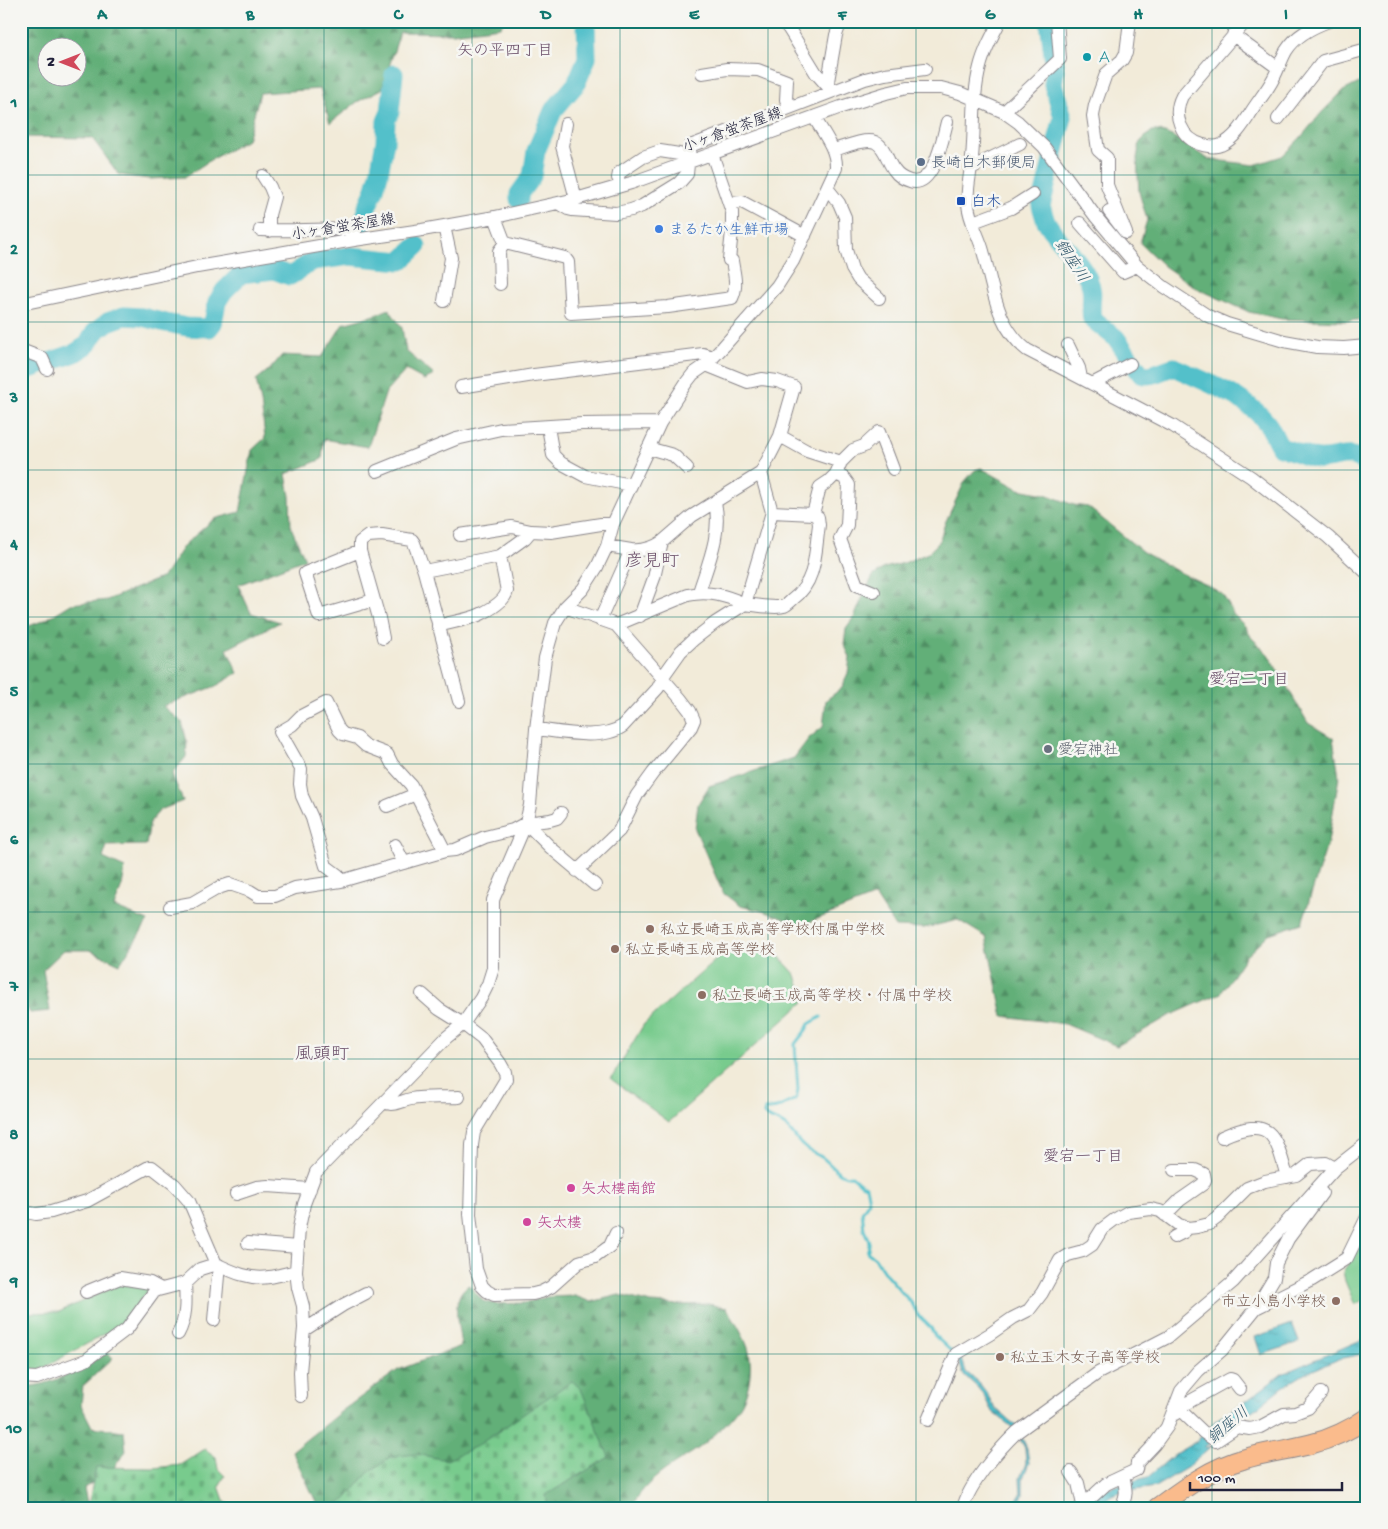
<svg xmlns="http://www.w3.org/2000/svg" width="1388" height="1529" font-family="'Gochi Hand','Klee One',sans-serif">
  <defs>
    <pattern id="forest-firs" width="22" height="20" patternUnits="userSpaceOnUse" patternTransform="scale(1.25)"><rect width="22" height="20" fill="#62af78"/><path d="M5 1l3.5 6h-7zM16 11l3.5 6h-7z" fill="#508e64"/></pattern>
    <pattern id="cemetery-stones" width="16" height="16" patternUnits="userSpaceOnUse" patternTransform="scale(1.25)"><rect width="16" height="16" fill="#78cb8d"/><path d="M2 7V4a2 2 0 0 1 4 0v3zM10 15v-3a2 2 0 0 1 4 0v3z" fill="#68ae7b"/></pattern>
    <pattern id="water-ripples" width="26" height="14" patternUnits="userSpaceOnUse" patternTransform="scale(1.25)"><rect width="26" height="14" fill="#52c0ca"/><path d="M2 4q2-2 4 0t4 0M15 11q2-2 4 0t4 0" fill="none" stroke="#449ca5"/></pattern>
  </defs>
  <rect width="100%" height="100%" fill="#f6f6f2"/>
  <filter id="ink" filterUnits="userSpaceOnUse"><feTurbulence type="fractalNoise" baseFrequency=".02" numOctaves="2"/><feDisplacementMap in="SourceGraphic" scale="10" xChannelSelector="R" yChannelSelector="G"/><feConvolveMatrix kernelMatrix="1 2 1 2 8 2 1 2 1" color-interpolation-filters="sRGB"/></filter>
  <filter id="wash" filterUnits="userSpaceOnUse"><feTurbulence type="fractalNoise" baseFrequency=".0096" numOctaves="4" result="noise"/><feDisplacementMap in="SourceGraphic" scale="20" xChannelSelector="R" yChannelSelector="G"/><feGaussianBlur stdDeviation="1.12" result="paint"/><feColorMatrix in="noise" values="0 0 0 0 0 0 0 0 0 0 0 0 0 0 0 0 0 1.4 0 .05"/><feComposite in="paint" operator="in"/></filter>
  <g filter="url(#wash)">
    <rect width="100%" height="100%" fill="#f2ebd9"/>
    <path fill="#78cb8d" stroke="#4d7664" d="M 728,949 L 774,951 L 796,975 L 804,1002 L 669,1122 L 611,1079 L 644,1024 Z
      M 1367,1229 L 1367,1297 L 1355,1305 L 1345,1281 L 1343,1271 L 1357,1252 Z
      M 119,1284 L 150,1288 L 121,1325 L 36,1372 L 21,1371 L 21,1313 L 59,1312 Z"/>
    <path fill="url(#forest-firs)" stroke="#42685a" fill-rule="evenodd" d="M 21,21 L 504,21 L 500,27 L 453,33 L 400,32 L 382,89 L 357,102 L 330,123 L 320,89 L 260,93 L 247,140 L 212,159 L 185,177 L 149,179 L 119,175 L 92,138 L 21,137 ZM 48,48 L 78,48 L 78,78 L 48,78 Z
      M 1359,83 L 1367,86 L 1367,319 L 1345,321 L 1282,319 L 1249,312 L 1196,288 L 1164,266 L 1140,243 L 1147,220 L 1139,192 L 1137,158 L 1140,142 L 1152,131 L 1160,131 L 1174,137 L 1208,159 L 1254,165 L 1282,156 L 1301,137 L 1323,111 L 1343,91 Z
      M 389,309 L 402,328 L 406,351 L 434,375 L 424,380 L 406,370 L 386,392 L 368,447 L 324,439 L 322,459 L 286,474 L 290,496 L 291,527 L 305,559 L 238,585 L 251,613 L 280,622 L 227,649 L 238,673 L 216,686 L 163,706 L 182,722 L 187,742 L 186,757 L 172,774 L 183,801 L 160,810 L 150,822 L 146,845 L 107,846 L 103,858 L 125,868 L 122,886 L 114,907 L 148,921 L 120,964 L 90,950 L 64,950 L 43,970 L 50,1011 L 30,1013 L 21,996 L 21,629 L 45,620 L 71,604 L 107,600 L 163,577 L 184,545 L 214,519 L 240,512 L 252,450 L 265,438 L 261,402 L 256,380 L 271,368 L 282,355 L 322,357 L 343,324 L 375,315 Z
      M 981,468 L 1019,489 L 1045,494 L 1074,505 L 1088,507 L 1143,552 L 1177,571 L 1209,586 L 1222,594 L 1231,609 L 1233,614 L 1246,627 L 1251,637 L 1268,654 L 1308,723 L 1333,738 L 1339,777 L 1328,842 L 1302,923 L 1269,934 L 1245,957 L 1221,993 L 1169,1016 L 1117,1046 L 1065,1024 L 1003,1016 L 986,937 L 958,920 L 924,928 L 895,927 L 875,896 L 802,925 L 762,911 L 740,906 L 723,893 L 695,829 L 698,804 L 709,786 L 794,758 L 809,738 L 823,727 L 826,700 L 842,688 L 848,673 L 850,657 L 844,644 L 846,629 L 854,618 L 863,596 L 873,576 L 884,568 L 904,563 L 928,553 L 939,542 L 945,523 L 965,481 L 975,470 Z
      M 469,1285 L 483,1301 L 495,1304 L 524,1303 L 547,1297 L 575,1296 L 591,1302 L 619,1295 L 651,1303 L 682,1305 L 708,1304 L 727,1308 C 733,1319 747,1340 749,1352 C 752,1367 750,1387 743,1401 C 737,1415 712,1438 699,1448 C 673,1466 647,1477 631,1508 L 319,1508 L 292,1451 L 343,1410 L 398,1370 L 461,1346 C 459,1327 449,1297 469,1285 Z
      M 107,1353 L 113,1358 L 83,1386 L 81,1405 L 92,1427 L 124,1431 L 126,1451 L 112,1470 L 84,1488 L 88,1508 L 21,1508 L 21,1386 C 49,1389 83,1366 107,1353 Z"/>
    <path fill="url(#cemetery-stones)" stroke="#4d7664" d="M 572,1381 L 581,1389 L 609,1457 L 546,1495 L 548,1508 L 331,1508 L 346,1499 L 368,1473 L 391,1457 L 416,1454 L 447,1460 L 477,1446 Z
      M 205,1449 L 216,1457 L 218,1469 L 225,1476 L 219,1486 L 224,1500 L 235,1508 L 74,1508 L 89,1501 L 96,1467 L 153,1468 L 180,1465 Z"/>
    <path fill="url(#water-ripples)" stroke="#3a7182" d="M 1292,1324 L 1299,1342 L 1261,1355 L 1255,1337 Z
      M 1367,1336 L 1367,1353 L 1339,1359 L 1306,1373 L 1283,1387 L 1258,1407 L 1236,1421 L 1224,1430 L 1214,1441 L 1205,1446 L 1205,1448 L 1211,1446 L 1188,1467 L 1155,1487 L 1116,1493 L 1110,1496 L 1096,1508 L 1082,1508 L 1101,1490 L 1148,1477 L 1175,1454 L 1197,1441 L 1216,1420 L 1249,1399 L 1282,1374 L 1361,1340 Z
      M 959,1357 L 963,1362 L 966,1372 L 980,1384 L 986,1392 L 994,1407 L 1016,1426 L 1027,1448 L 1029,1463 L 1023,1478 L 1023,1495 L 1015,1508 L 1012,1508 L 1021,1494 L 1020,1478 L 1026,1463 L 1025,1448 L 1014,1429 L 991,1410 L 983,1394 L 977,1387 L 963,1374 L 960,1364 L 956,1359 Z"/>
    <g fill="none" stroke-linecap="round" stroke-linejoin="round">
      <path stroke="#52c0ca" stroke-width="3" d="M 821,1017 L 809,1024 L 806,1030 L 795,1044 L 798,1090 L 796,1099 L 777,1108 L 765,1110 L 764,1114 C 769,1120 778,1120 784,1125 C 792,1131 796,1140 803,1146 C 808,1151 817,1154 823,1158 C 832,1165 840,1178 852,1176 L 861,1184 L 866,1186 L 869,1201 L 862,1212 C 863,1217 863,1223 864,1229 C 867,1240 872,1240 867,1252 L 875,1258 L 885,1273 L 913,1305 L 917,1314 L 931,1328 L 935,1336 L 952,1352"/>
      <path stroke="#52c0ca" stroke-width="19" d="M 1049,21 L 1055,71 L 1053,84 L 1063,117 L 1041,206 C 1043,211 1044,217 1046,221 C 1058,243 1080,258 1089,281 C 1095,293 1089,306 1092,319 L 1116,338 L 1141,374 C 1152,378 1163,369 1174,367 C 1206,383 1247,395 1269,426 C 1273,433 1276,440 1280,447 C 1292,450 1307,458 1318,459 C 1337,461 1350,447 1367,465
        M 519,199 L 519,194 L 532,176 L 536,151 L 553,111 L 576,84 L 587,58 L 586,21
        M 361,226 L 367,211 L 367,207 L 374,192 L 379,174 L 385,141 L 386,121 L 390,112 L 394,74
        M 21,372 L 75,353 L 87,345 L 95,332 L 108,322 L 124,316 L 142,317 L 166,323 L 187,327 L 209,328 L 213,323 L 217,302 L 224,291 L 241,274 L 274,270 L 290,276 L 313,261 L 350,256 L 401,261 L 417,246"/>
    </g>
  </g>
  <g filter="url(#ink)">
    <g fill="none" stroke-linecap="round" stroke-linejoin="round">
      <g stroke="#8a868a" stroke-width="14">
        <path id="minor" d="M 782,21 L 789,29 L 816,73 L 832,91
          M 1000,21 C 992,36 984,51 980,67 C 972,97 975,128 972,158 C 971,173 966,189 968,204 C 969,220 979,236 983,251 C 993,287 996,326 1027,350 L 1173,426 L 1251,477 L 1328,537 L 1367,573
          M 1246,21 L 1182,96 C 1172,115 1181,139 1203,145 C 1209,146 1215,148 1221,145 C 1234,139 1243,125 1250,114 C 1257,102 1267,91 1273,79 C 1278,70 1281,60 1286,51 C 1296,35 1312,27 1329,21
          M 1233,35 L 1278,68
          M 702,73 L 727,69 L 758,70 L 787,81 L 786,100 L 793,106
          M 831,89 L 828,81 L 836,35 L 841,21
          M 1004,112 L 1060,59 L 1057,21
          M 1278,119 L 1323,61 L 1367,49
          M 566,124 L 562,146 L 576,199
          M 834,150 C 844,147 865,138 875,142 C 886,147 887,162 894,170 C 898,176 903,179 910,181 C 934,189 943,137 947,122
          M 971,168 L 1020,144
          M 263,176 L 270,187 L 274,197 L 269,215 L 269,231
          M 618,178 L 619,173 L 643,157 L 660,151 L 679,154 L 687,163
          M 827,188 L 839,203 L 845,217 L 846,250 L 852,269 L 858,279 L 879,298
          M 558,203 L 568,209 L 572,210 L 616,213 L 631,210 L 642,206 L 679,183 L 687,174 L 690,146 L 865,79 L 885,74 L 925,69
          M 729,203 L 742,202 L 805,236
          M 1109,211 L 1126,233 L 1107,185 L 1107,158 L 1098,150 L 1093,116 L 1095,105 L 1106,74 L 1122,60 L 1126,53 L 1130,21
          M 495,217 L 505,243 L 565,258 L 568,262 L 571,313 L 668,307 L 732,298 C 738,286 734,274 732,261 L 729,260 L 732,231 L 732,212 L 712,154
          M 973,222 L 1011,208 L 1033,194
          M 1080,223 L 1123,272 L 1137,266
          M 260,230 C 291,231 323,229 355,229 L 354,240
          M 500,284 L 499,251 L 505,243
          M 444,301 L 451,258 L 444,226
          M 21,304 L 197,267 L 354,240 L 422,230 L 495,217 L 576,199 L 631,183 L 841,107 L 886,93 L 907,88 L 941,88 L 960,93 L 1004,112 L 1018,122 L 1044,147 L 1096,217 L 1137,266 L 1164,287 L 1208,316 L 1227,324 L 1284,341 L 1317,347 L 1344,348 L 1367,346
          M 1068,345 L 1079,368 L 1081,378
          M 21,350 L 42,358 L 47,369
          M 1092,384 L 1130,364
          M 461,387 L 534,375 L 703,354 L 713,357
          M 548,427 L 553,455 L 561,463 L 585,476 L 631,485
          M 780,436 L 807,451 L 841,462 L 836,474 L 844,478 L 849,485 L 847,525 L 840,539 L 857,585 L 874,592
          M 648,448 L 673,455 L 687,468
          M 841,462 L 853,450 L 864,446 L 879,432 L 893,469
          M 377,471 L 456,439 L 501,429 L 582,424 L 660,423
          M 813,514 L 820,487 L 829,481 L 836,474
          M 460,535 L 512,527 L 531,531 L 551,532 L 601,524 L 613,524
          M 607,546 L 631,550
          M 360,551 L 305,573 L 319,616 L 374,600
          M 424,571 L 500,556 L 525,538 L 531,531
          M 699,592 C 708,564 722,532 715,503
          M 565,607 L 616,625 L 688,595 C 708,590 727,596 745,604 L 772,512 L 761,473
          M 640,616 L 654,578 L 662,542 L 692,516 L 761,473 L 780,436 L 794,387 L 777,381 L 762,379 L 748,382 L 706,365
          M 600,620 L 631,550 C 643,551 652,549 662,542
          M 438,626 C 450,622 469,620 481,614 C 489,610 505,601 507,591 L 500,556
          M 383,638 L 379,618 L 360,551 L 360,542 L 368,536 L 382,535 L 412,540 L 414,543 L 424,571 L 459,701
          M 536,729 C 561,732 602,741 623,726 L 658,688 L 664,675 L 681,651 L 693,640 L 715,623 L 745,604 C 755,605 776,609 784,606 C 787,605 791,601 793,599 C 817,581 815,551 819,525 L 818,517 L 813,514 L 772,512
          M 387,806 L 416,794
          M 526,823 L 551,848 L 595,885
          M 395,845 L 404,863
          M 577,871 L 619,831 L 637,795 L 653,773 L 691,727 L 694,720 L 690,711 L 680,698 L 616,625
          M 341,881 L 338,875 L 326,866 L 312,818 L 302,796 L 300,784 L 301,769 L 280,732 L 292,725 L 301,716 L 326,703 L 339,730 L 343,734 L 357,738 L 366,746 L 387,754 L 392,764 L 411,785 L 445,851
          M 170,907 L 192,903 L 218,888 L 230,884 L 250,891 L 258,896 L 275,896 L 295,888 L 341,881 L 445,851 L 455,850 L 485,837 L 513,830 L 526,823 L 550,820 L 557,818 L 561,813
          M 422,994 L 439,1009 L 463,1024 L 482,1039 L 500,1063 L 505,1072 L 506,1079 L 474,1132 L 472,1145 L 470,1214 L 476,1269 L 482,1286 L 487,1291 L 494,1295 L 533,1294 L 541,1292 L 551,1287 L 579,1262 L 595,1257 L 610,1246 L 616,1233
          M 384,1102 C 394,1107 401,1101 411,1099 C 426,1096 443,1098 459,1097
          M 1222,1137 C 1270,1116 1275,1132 1287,1177
          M 236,1194 L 257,1187 L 268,1186 L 310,1189
          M 21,1211 L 36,1214 L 51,1212 L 87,1201 L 149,1167 L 152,1167 L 175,1185 L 189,1201 L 216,1264 L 200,1269 L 185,1283 L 158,1290 L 154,1292 L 127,1329 L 86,1360 L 37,1378 L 21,1377
          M 1165,1215 L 1180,1200 L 1203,1184 L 1205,1180 L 1204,1174 L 1195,1170 L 1174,1170
          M 1174,1237 L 1184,1232 L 1188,1228
          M 248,1243 L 298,1247
          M 216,1264 C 233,1272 250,1280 269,1277 C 278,1276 287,1273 296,1271 L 299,1228 L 304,1204 L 316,1172 L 447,1037 L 463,1024 L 481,998 L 488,984 L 493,968 L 493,900 L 526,823 L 530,805 L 536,729 L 545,658 L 555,623 L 565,607 L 583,589 L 597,567 L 607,546 L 613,524 L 660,423 L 686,383 L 693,374 L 706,365 L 723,347 L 777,286 L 793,261 L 836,168 C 837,149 823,133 814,117
          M 296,1271 L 298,1288 L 303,1306 L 304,1328 L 300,1372 L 301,1396
          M 86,1292 L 120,1278 L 150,1283 L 161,1289
          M 1256,1308 L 1274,1278 L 1276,1263 L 1288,1239 L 1322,1193
          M 214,1320 L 219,1265
          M 304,1330 L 343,1305 L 366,1293
          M 178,1334 C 187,1317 186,1301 185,1283
          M 1180,1410 L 1203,1432 L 1216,1441 L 1237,1427 L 1250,1429 L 1260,1427 L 1284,1414 L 1295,1413 L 1308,1408 L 1321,1393
          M 1175,1414 L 1185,1404 L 1230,1379 L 1233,1380 L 1240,1389
          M 928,1420 L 956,1354 L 990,1334 L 1013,1318 L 1029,1310 L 1042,1293 L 1060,1260 L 1068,1255 L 1083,1251 L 1092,1245 L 1102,1229 L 1114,1220 L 1128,1212 L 1151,1209 L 1160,1211 L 1179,1225 L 1188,1228 L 1197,1227 L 1209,1224 L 1217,1218 L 1247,1188 L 1265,1181 L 1296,1175 L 1310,1164 L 1326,1163 L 1335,1168
          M 1071,1472 L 1078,1483 L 1083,1505
          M 963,1508 C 969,1484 999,1449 1017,1432 L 1098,1373 L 1168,1337 L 1233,1282 L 1335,1168 L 1367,1143
          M 1080,1508 L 1106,1484 L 1136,1470 L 1137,1463 L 1154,1445 L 1167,1427 L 1181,1391 L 1198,1371 L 1222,1350 L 1256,1308 L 1312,1280 L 1347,1258 L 1367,1217
          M 1120,1508 C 1128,1496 1126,1489 1123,1476"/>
      </g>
      <g stroke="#8a868a" stroke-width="21">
        <path id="highway" d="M 1157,1508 C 1184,1488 1211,1468 1244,1459 C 1266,1452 1289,1450 1311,1444 C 1331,1439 1350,1430 1367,1418"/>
      </g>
      <use href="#minor" stroke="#fff" stroke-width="12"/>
      <use href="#highway" stroke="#fabb8c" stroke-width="19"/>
    </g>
  </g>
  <path fill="none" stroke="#0f766e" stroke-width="1" stroke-opacity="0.55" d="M 176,21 L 176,1508M 324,21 L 324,1508M 472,21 L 472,1508M 620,21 L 620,1508M 768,21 L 768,1508M 916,21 L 916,1508M 1064,21 L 1064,1508M 1212,21 L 1212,1508M 21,175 L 1367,175M 21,322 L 1367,322M 21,470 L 1367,470M 21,617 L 1367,617M 21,764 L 1367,764M 21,912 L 1367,912M 21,1059 L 1367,1059M 21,1207 L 1367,1207M 21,1354 L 1367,1354"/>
  <circle fill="#0f9aa8" stroke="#f6f6f2" stroke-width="2" cx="1087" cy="57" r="5"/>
  <circle fill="#5c6f8a" stroke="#f6f6f2" stroke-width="2" cx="921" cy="162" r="5"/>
  <rect fill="#1a4fb4" stroke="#f6f6f2" stroke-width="2" x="956" y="196" width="10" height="10" rx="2.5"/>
  <circle fill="#3f7fe0" stroke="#f6f6f2" stroke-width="2" cx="659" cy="229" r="5"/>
  <circle fill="#6b7280" stroke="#f6f6f2" stroke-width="2" cx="1048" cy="749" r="5"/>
  <g fill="#8d6e63" stroke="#f6f6f2" stroke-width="2">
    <circle cx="650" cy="929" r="5"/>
    <circle cx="615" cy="949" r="5"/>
    <circle cx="702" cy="995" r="5"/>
    <circle cx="1336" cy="1301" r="5"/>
    <circle cx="1000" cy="1357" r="5"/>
  </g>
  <g fill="#d1479c" stroke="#f6f6f2" stroke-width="2">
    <circle cx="571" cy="1188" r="5"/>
    <circle cx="527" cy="1222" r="5"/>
  </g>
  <g text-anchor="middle" stroke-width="5" stroke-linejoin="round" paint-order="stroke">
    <g font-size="15" fill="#0d838f" stroke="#f6f6f2" text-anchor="start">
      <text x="1097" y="62">Ａ</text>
    </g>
    <g font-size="15" fill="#22223b" stroke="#f6f6f2">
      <text transform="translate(732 129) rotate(-20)" y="5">小ヶ倉蛍茶屋線</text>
      <text transform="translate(343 226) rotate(-9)" y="5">小ヶ倉蛍茶屋線</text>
    </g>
    <g font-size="15" fill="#4e5e75" stroke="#f6f6f2" text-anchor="start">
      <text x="931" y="167">長崎白木郵便局</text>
    </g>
    <g font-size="15" fill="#164399" stroke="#f6f6f2" text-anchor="start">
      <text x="971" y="206">白木</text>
    </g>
    <g font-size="15" fill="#366cbe" stroke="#f6f6f2" text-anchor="start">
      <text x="669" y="234">まるたか生鮮市場</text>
    </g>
    <g font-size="15" fill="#5b616d" stroke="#f6f6f2" text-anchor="start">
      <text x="1058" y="754">愛宕神社</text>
    </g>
    <g font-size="15" fill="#785e54" stroke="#f6f6f2" text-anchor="start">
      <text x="660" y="934">私立長崎玉成高等学校付属中学校</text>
      <text x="625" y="954">私立長崎玉成高等学校</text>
      <text x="712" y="1000">私立長崎玉成高等学校・付属中学校</text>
      <text x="1326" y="1306" text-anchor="end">市立小島小学校</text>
      <text x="1010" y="1362">私立玉木女子高等学校</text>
    </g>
    <g font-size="15" fill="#b23c85" stroke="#f6f6f2" text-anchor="start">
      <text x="581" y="1193">矢太樓南館</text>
      <text x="537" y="1227">矢太樓</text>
    </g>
    <g font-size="16" fill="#694d67" stroke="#f6f6f2">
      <text x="505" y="55">矢の平四丁目</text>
      <text x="1249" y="684">愛宕二丁目</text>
      <text x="1083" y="1161">愛宕一丁目</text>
    </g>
    <g font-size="16" font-style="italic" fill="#33596d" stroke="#f6f6f2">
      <text transform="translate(1073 260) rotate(57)" y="6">銅座川</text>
      <text transform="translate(1227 1424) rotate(-40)" y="6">銅座川</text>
    </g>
    <g font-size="18" fill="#694d67" stroke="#f6f6f2">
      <text x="652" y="566">彦見町</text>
      <text x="322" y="1059">風頭町</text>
    </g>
  </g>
  <rect width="1388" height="1529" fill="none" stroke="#f6f6f2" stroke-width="55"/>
  <g transform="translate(62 62) rotate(270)"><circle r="24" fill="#f6f6f2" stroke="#a1a1a9"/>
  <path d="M0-4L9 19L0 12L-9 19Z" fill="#d1495b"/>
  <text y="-8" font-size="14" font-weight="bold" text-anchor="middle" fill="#22223b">N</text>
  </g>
  <path d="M1190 1482v8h152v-8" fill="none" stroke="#22223b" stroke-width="2.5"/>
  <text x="1198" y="1482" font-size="15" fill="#22223b" stroke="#f6f6f2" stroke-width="4" paint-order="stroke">100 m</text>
  <rect x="28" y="28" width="1332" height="1474" fill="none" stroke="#0f766e" stroke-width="2"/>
  <g font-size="16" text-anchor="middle" font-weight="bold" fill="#0f766e">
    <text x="102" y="19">A</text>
    <text x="250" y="19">B</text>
    <text x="398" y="19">C</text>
    <text x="546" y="19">D</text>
    <text x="694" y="19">E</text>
    <text x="842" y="19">F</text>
    <text x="990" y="19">G</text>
    <text x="1138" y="19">H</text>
    <text x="1286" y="19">I</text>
    <text x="14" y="107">1</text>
    <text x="14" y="254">2</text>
    <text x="14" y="402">3</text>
    <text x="14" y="549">4</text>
    <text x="14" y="696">5</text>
    <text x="14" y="844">6</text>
    <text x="14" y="991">7</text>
    <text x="14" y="1139">8</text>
    <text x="14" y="1286">9</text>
    <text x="14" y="1433">10</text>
  </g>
</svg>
